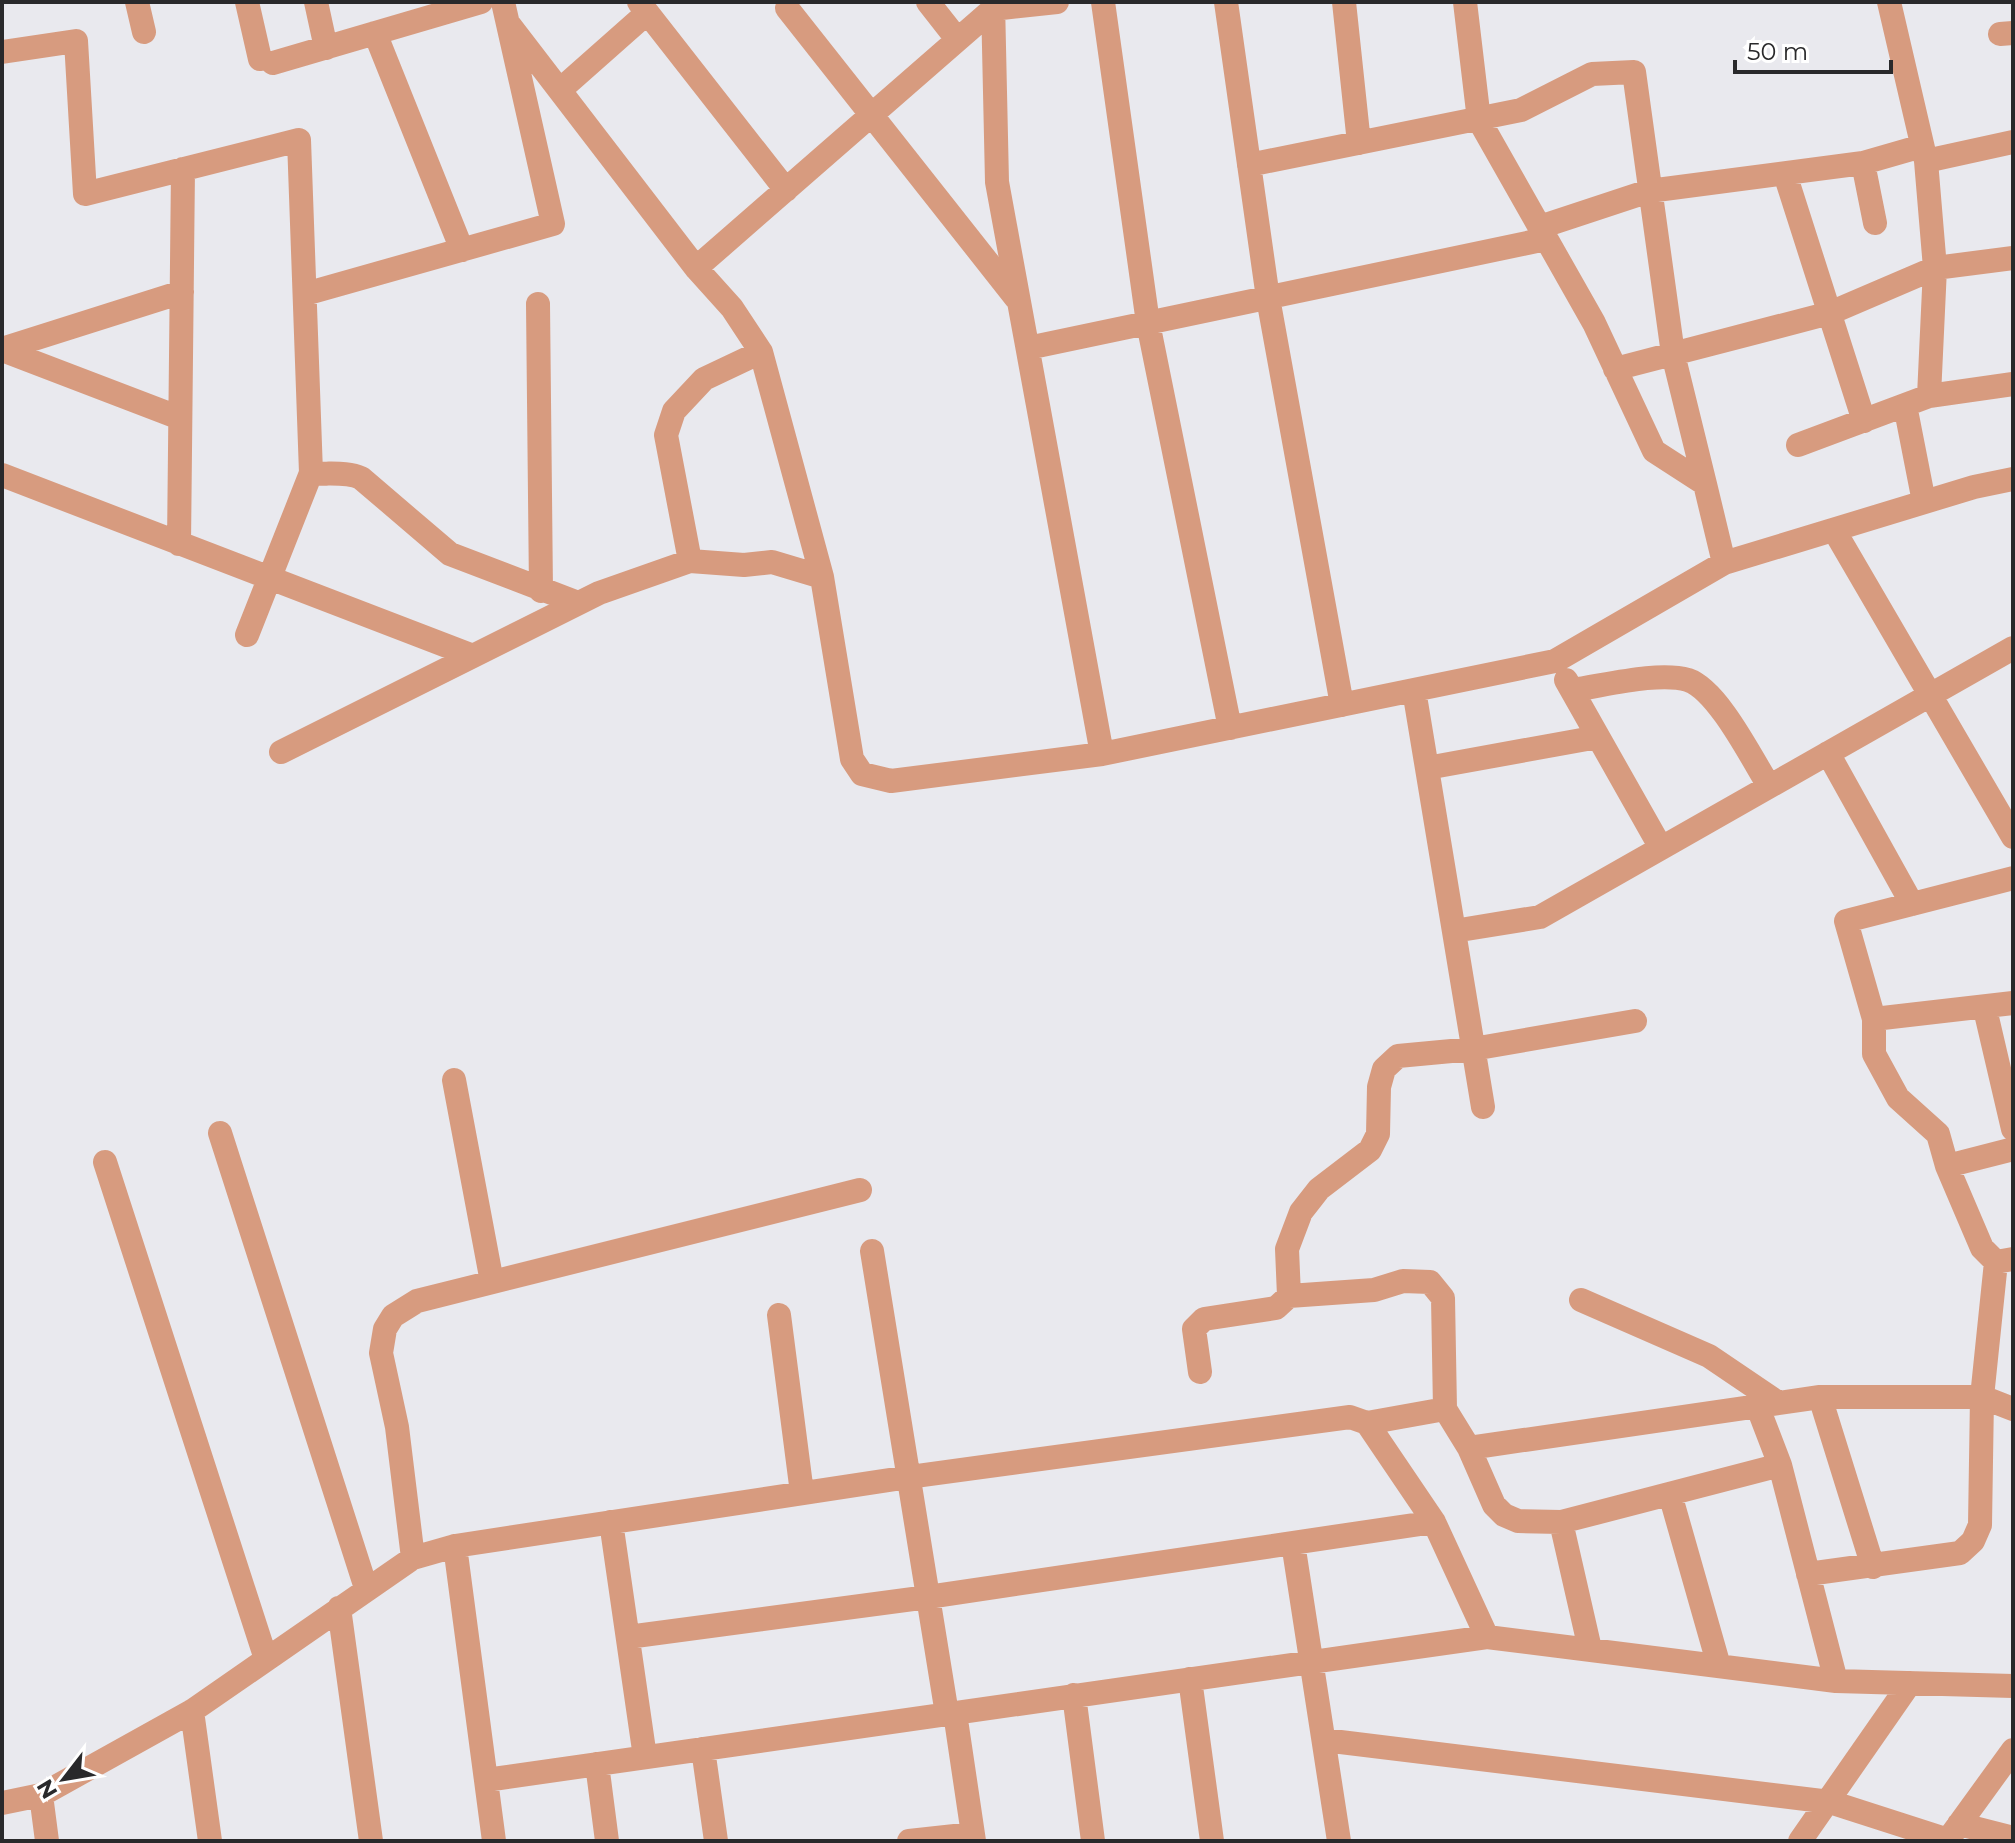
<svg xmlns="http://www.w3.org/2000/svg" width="2015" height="1843" font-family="Montserrat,sans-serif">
  <rect width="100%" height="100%" fill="#e9e9ee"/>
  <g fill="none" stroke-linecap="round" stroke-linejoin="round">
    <path stroke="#d79b7f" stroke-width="24" d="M 137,2 L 144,32
      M 247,2 L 260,59
      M 316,2 L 326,48
      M 639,2 L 786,190
      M 928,2 L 957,39
      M 993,2 L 997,182 L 1102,754
      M 1103,2 L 1148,323 L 1230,728
      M 1226,2 L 1268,298 L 1342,705
      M 1344,2 L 1359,143
      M 1465,2 L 1479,120 L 1594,323 L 1654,451 L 1705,484 L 1724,563
      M 1889,2 L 1926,161 L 1935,268 L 1929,396
      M 787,8 L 1016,298
      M 508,23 L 696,268 L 732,308 L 761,352 L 822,577 L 852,759 L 862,774 L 891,781 L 1102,754 L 1555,661 L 1724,563 L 1974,487 L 2013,479
      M 375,33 L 462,250
      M 2000,34 L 2013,33
      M 2,52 L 76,41 L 85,194 L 299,140 L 311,473 L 247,635
      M 273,63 L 481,2
      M 560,90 L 647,13
      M 1926,161 L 2013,142
      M 1863,163 L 1875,223
      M 1249,165 L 1521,110 L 1592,74 L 1634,72 L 1673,354 L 1705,484
      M 1785,174 L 1864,421
      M 1540,227 L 1649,191 L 1863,163 L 1922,146
      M 696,268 L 993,9 L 1057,2
      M 305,294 L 553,224 L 503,2
      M 538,304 L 541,591
      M 1028,348 L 1546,239
      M 2,349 L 182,292
      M 2,350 L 180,418
      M 1615,369 L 1830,313 L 1935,268 L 2013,258
      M 1905,405 L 1924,502
      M 1798,445 L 1929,396 L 2013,384
      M 311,473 C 327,475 346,471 361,478 L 450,554 L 578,603
      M 2,475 L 473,656
      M 1834,530 L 2013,837
      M 179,544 L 183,169
      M 690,561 L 666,435 L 674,411 L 704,379 L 761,352
      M 1566,680 L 1661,848
      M 1414,690 L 1483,1107
      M 1572,690 C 1603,686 1658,671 1688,680 C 1718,690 1752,759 1769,786
      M 281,752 L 599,593 L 690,561 L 744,565 L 772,562 L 822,577
      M 1828,753 L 1912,904
      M 1427,768 L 1598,737
      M 2013,878 L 1846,921 L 1874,1019 L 2013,1003
      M 1454,931 L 1540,917 L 2013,648
      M 1985,1009 L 2013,1129
      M 1874,1019 L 1874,1054 L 1898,1098 L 1938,1134 L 1947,1166 L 1982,1248 L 1996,1262 L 2013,1259
      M 454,1080 L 492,1282
      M 220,1133 L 366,1588
      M 105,1162 L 266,1659
      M 1947,1166 L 2013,1149
      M 872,1251 L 947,1714
      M 1289,1296 L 1374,1290 L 1403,1281 L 1430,1282 L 1443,1298 L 1445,1409 L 1469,1448 L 1494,1505 L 1504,1515 L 1518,1521 L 1561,1522 L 1780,1465
      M 1581,1300 L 1709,1356 L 1777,1402
      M 779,1315 L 802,1493
      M 1200,1372 L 1194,1329 L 1204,1319 L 1276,1308 L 1289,1296 L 1287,1249 L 1301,1212 L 1319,1189 L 1370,1150 L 1378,1134 L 1379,1087 L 1384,1069 L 1398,1056 L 1473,1049 L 1635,1021
      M 1820,1397 L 1873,1567
      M 1757,1405 L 1780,1465 L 1836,1681
      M 1367,1423 L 1445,1409
      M 1469,1448 L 1820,1397 L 1982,1397 L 2013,1409
      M 1670,1494 L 1719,1666
      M 611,1522 L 645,1757
      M 1561,1522 L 1590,1649
      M 1293,1543 L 1339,1841
      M 455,1546 L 494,1841
      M 413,1558 L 397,1427 L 381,1353 L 385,1329 L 393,1316 L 417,1301 L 860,1190
      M 1808,1574 L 1960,1553 L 1973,1541 L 1980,1525 L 1982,1397 L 1996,1262
      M 339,1608 L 371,1841
      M 628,1637 L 928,1597 L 1434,1522
      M 1190,1679 L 1212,1841
      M 1074,1695 L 1093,1841
      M 192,1711 L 210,1841
      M 955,1713 L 974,1841
      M 1324,1740 L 1830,1802 L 1948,1840
      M 703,1749 L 716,1841
      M 597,1764 L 607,1841
      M 486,1780 L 1487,1637 L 1836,1681 L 2013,1686
      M 41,1795 L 47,1841
      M 2,1803 L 41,1795 L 192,1711 L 413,1558 L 455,1546 L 909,1477 L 1350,1417 L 1367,1423 L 1434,1522 L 1487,1637
      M 1959,1824 L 2013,1838
      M 909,1841 L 973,1834
      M 1800,1841 L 1910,1683
      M 1947,1841 L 2013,1750"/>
  </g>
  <rect width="2015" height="1843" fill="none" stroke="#29292b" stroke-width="8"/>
  <g transform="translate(64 1779) rotate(239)" stroke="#ffffff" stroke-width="6" paint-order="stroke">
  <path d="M0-6L14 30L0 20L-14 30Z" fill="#29292b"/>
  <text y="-12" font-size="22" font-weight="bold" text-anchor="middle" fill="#29292b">N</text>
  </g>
  <path d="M1735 60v12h156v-12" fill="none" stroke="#29292b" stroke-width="4"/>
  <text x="1747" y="60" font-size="24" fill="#29292b" stroke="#ffffff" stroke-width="6" paint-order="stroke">50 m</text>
</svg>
